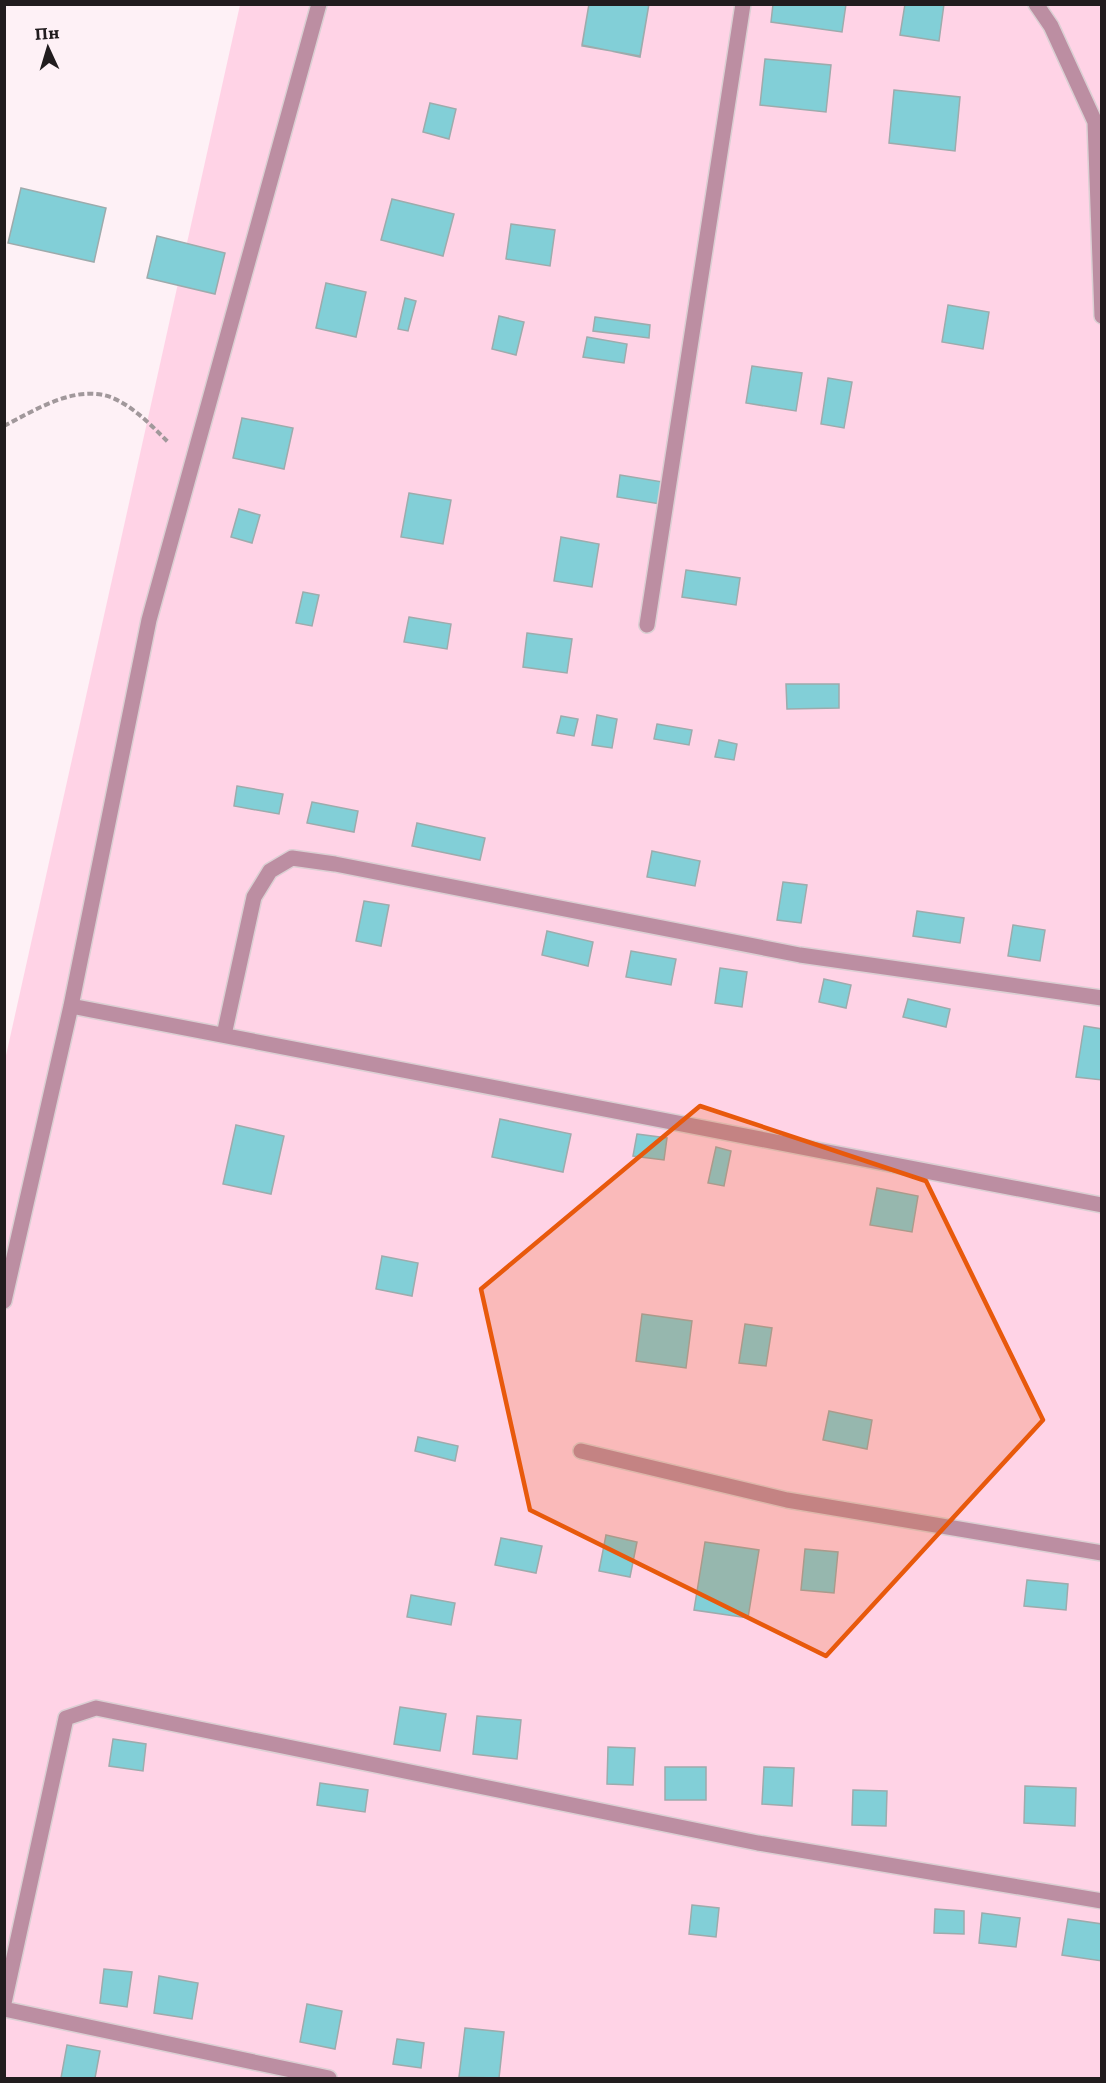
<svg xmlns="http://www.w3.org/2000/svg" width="1106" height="2083" font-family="Literata,serif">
  <rect width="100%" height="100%" fill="#fef1f6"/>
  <path fill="#ffd3e6" d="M 240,5 L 1101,5 L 1101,2078 L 5,2078 L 5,1060 Z"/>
  <path fill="#82cfd7" stroke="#9dabac" stroke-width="1.5" d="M 589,4 L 649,4 L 640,56 L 582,46 Z
    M 589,4 L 649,4 L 640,57 L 582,45 Z
    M 773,4 L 846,4 L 842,32 L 771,22 Z
    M 905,4 L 944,4 L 939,41 L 900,35 Z
    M 765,59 L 831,65 L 826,112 L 760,105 Z
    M 894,90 L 960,97 L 955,151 L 889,143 Z
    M 430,103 L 456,109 L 449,139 L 423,132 Z
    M 21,188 L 106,208 L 94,262 L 8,243 Z
    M 392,199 L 454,214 L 443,256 L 381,240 Z
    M 511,224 L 555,230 L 550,266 L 506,259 Z
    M 157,236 L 225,253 L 215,294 L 147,278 Z
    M 326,283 L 366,292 L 356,337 L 316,328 Z
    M 405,298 L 416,301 L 408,331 L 398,329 Z
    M 948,305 L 989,312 L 983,349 L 942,342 Z
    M 499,316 L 524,322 L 516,355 L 492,349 Z
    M 595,317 L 650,325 L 649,338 L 593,331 Z
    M 587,337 L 627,344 L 624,363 L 583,357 Z
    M 752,366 L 802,373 L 796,411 L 746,403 Z
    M 828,378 L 852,382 L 844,428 L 821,424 Z
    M 242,418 L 293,428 L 284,469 L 233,458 Z
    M 620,475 L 663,482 L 660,504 L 617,497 Z
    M 409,493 L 451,500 L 443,544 L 401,537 Z
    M 239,509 L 260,515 L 252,543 L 231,537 Z
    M 561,537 L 599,544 L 592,587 L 554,581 Z
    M 686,570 L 740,578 L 736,605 L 682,597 Z
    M 303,592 L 319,595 L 312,626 L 296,623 Z
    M 409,617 L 451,624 L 447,649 L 404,642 Z
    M 527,633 L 572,639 L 567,673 L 523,667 Z
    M 786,684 L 839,684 L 839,708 L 787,709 Z
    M 597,715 L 617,719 L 612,748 L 592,745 Z
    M 561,716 L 578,719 L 574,736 L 557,733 Z
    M 657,724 L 692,730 L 689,745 L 654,739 Z
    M 719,740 L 737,744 L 734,760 L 715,757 Z
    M 237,786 L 283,794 L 279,814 L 234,806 Z
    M 312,802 L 358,811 L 354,832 L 307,823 Z
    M 417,823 L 485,838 L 480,860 L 412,846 Z
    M 652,851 L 700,861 L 695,886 L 647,877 Z
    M 783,882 L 807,885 L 801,923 L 777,920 Z
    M 364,901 L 389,905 L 381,946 L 356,941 Z
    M 917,911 L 964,918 L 960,943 L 913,936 Z
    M 1013,925 L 1045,930 L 1040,961 L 1008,956 Z
    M 547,931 L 593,942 L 588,966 L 542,955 Z
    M 631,951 L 676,959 L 671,985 L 626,977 Z
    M 720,968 L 747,972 L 742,1007 L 715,1003 Z
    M 824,979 L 851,985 L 846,1008 L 819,1002 Z
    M 908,999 L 950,1009 L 946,1027 L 903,1017 Z
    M 1084,1026 L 1102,1029 L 1102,1080 L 1076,1077 Z
    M 500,1119 L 571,1134 L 563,1172 L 492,1157 Z
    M 236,1125 L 284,1136 L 271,1194 L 223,1184 Z
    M 637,1134 L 667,1138 L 664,1160 L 633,1156 Z
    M 716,1147 L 731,1151 L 724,1186 L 708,1183 Z
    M 877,1188 L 918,1196 L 912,1232 L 870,1225 Z
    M 382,1256 L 418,1263 L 412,1296 L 376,1289 Z
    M 642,1314 L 692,1321 L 686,1368 L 636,1361 Z
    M 745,1324 L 772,1328 L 766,1366 L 739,1363 Z
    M 829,1411 L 872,1420 L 867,1449 L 823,1440 Z
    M 418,1437 L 458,1446 L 455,1461 L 415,1451 Z
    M 606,1535 L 637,1542 L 630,1577 L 599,1571 Z
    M 501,1538 L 542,1546 L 536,1573 L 495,1565 Z
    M 705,1542 L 759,1550 L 748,1618 L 694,1610 Z
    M 805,1549 L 838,1552 L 834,1593 L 801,1590 Z
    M 1027,1580 L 1068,1584 L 1066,1610 L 1024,1606 Z
    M 411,1595 L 455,1603 L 451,1625 L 407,1617 Z
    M 400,1707 L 446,1714 L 440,1751 L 394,1744 Z
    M 477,1716 L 521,1720 L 517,1759 L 473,1754 Z
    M 113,1739 L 146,1744 L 143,1771 L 109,1766 Z
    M 608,1747 L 635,1748 L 633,1785 L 607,1784 Z
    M 665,1767 L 706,1767 L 706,1800 L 665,1800 Z
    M 764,1767 L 794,1768 L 792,1806 L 762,1804 Z
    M 320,1783 L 368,1790 L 365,1812 L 317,1805 Z
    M 1025,1786 L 1076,1788 L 1075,1826 L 1024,1823 Z
    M 853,1790 L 887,1791 L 886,1826 L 852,1825 Z
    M 692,1905 L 719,1908 L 716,1937 L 689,1934 Z
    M 935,1909 L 964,1911 L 964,1934 L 934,1933 Z
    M 982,1913 L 1020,1918 L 1016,1947 L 979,1943 Z
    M 1068,1919 L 1102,1924 L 1102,1961 L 1062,1955 Z
    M 104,1969 L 132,1972 L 127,2007 L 100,2003 Z
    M 159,1976 L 198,1983 L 192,2019 L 154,2013 Z
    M 307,2004 L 342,2011 L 335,2049 L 300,2042 Z
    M 465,2028 L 504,2032 L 499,2078 L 459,2077 Z
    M 397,2039 L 424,2043 L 421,2068 L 393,2064 Z
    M 67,2045 L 100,2051 L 95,2078 L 61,2078 Z"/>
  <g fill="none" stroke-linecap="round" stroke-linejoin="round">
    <g stroke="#dbcfd3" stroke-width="18">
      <path id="minor" d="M 1036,4 L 1051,26 L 1095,122 L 1102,316
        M 647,625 L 743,4
        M 71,1006 L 1102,1205
        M 224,1035 L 254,897 L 270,871 L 292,858 L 335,864 L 800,955 L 1102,998
        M 4,1301 L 71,1006 L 149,620 L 319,4
        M 581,1451 L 787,1500 L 1102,1553
        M 4,2003 L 66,1718 L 96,1708 L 758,1843 L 1102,1901
        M 4,2009 L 329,2078"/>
    </g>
    <path stroke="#a1989b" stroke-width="4" stroke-dasharray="6 3" stroke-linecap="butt" d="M 4,426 C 37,409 82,380 119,401 C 138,411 154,428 169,443"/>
    <use href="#minor" stroke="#bc8ea2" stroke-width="15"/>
  </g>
  <path fill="#e8590c" fill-opacity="0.2" stroke="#e8590c" stroke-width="4.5" stroke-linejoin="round" d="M 700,1106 L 926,1181 L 1043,1420 L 826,1656 L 530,1510 L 481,1289 Z"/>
  <rect width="1106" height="2083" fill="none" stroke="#211c1e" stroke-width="12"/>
  <g transform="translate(48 48) rotate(356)" stroke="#fef1f6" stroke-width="4.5" paint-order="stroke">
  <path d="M0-4.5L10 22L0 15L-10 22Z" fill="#211c1e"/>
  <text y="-9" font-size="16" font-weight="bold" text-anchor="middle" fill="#211c1e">Пн</text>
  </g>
</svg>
